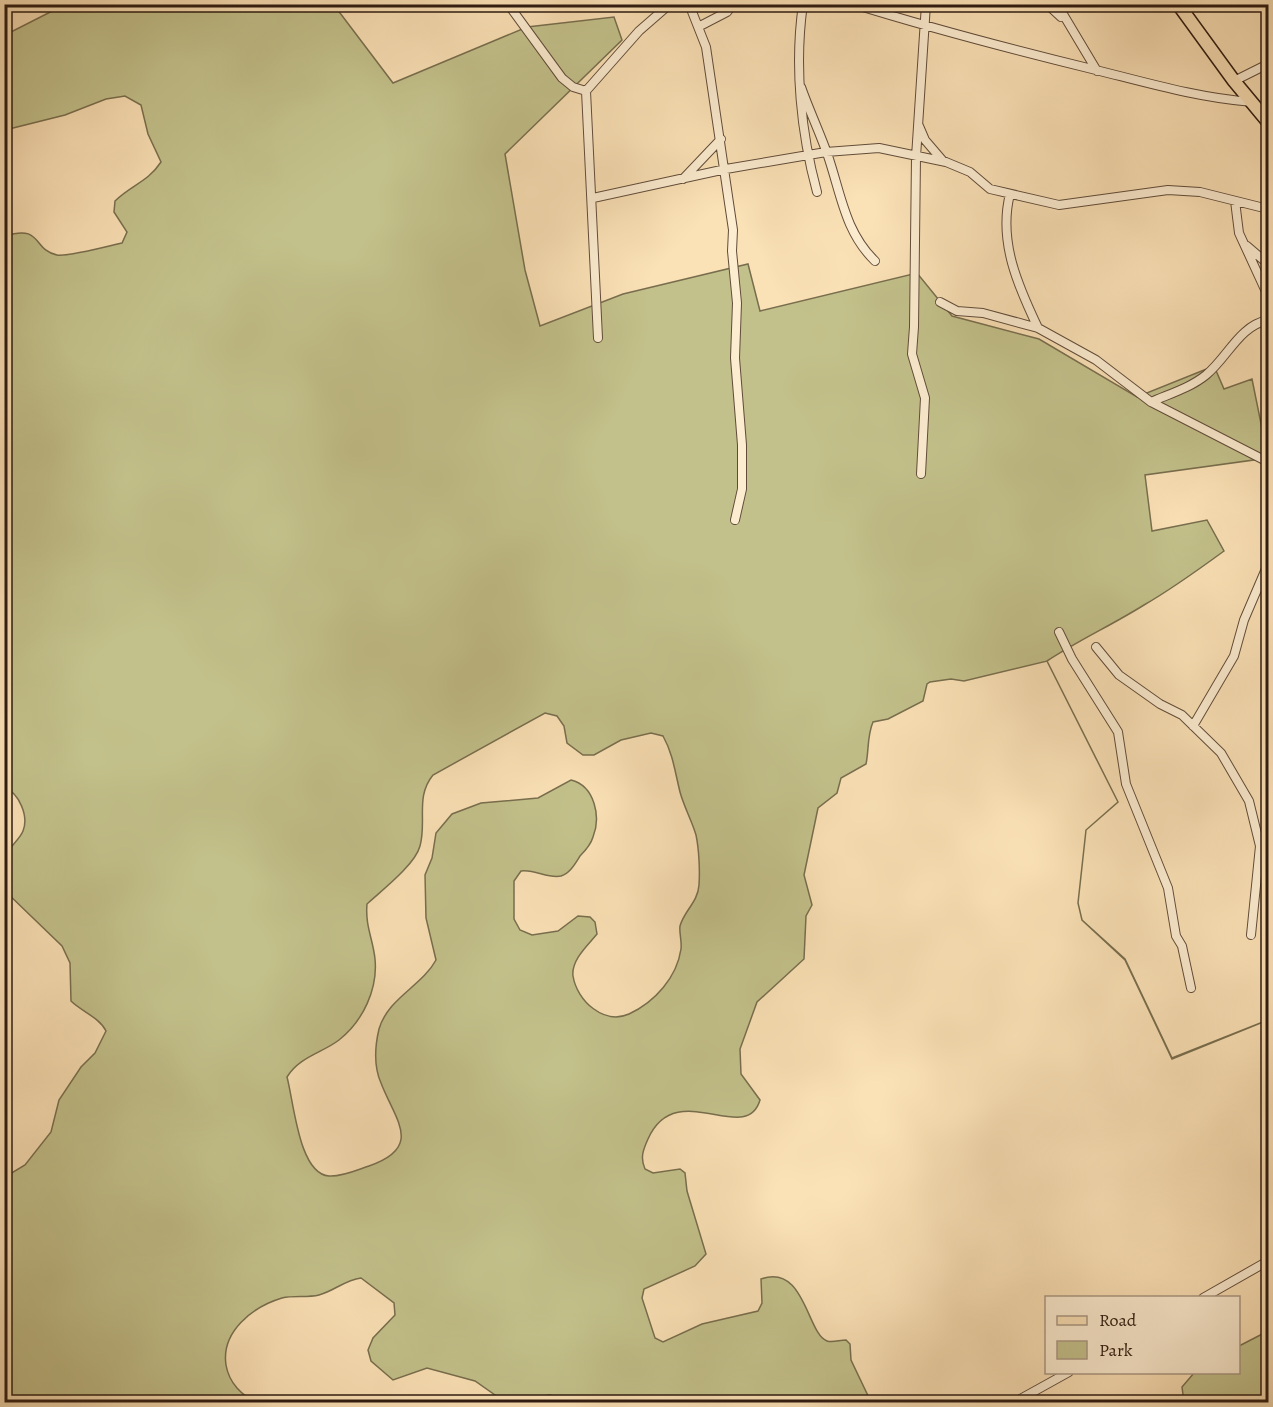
<svg xmlns="http://www.w3.org/2000/svg" width="1273" height="1407" font-family="Alegreya,serif">
  <rect width="100%" height="100%" fill="#fbe1b6"/>
  <filter id="stains"><feTurbulence type="fractalNoise" baseFrequency=".00333" numOctaves="4"/><feColorMatrix values="0 0 0 0 .2 0 0 0 0 .09 0 0 0 0 .02 0 0 0 .5 -.17"/></filter>
  <radialGradient id="worn" r=".72"><stop offset=".6" stop-color="#630" stop-opacity="0"/><stop offset="1" stop-color="#630" stop-opacity=".3"/></radialGradient>
  <path fill="#c3c18b" stroke="#786e4e" stroke-width="1.5" fill-rule="evenodd" d="M 64,5 L 334,5 L 393,83 L 527,27 L 614,17 L 622,40 L 505,154 L 525,270 L 540,326 L 623,294 L 748,264 L 760,311 L 917,273 L 952,316 L 1039,339 L 1137,397 L 1214,366 L 1224,389 L 1252,379 L 1268,458 L 1145,475 L 1152,531 L 1207,520 L 1224,551 C 1198,570 1172,589 1144,605 C 1112,625 1079,640 1047,661 L 1118,802 L 1086,830 L 1078,903 L 1082,920 L 1125,959 L 1172,1058 L 1268,1020 L 1172,1059 L 1125,960 L 1082,920 L 1078,903 L 1086,830 L 1118,802 L 1047,661 L 964,681 L 951,679 L 930,682 L 927,684 L 923,701 L 888,719 L 873,722 C 867,736 869,750 866,764 L 841,778 L 837,793 L 818,808 L 804,875 L 812,905 L 806,916 L 804,959 L 757,1002 L 740,1049 L 741,1074 L 760,1100 C 746,1147 676,1076 648,1139 C 643,1150 640,1158 645,1169 L 653,1173 L 680,1169 L 685,1173 L 687,1191 L 706,1254 L 695,1266 L 644,1289 L 642,1298 L 655,1338 L 663,1342 L 702,1324 L 758,1311 L 762,1303 L 761,1279 C 805,1263 807,1334 827,1341 C 832,1343 840,1340 846,1340 L 850,1344 L 851,1360 L 871,1402 L 569,1402 L 550,1395 L 505,1402 L 475,1381 L 427,1368 L 393,1380 L 371,1361 L 368,1350 L 373,1338 L 395,1315 L 394,1303 L 361,1278 C 345,1280 334,1291 319,1295 C 307,1298 294,1295 282,1298 C 252,1307 221,1332 226,1365 C 229,1383 242,1396 257,1402 L 5,1402 L 5,1177 L 25,1165 L 51,1132 L 59,1100 L 81,1067 L 95,1053 L 106,1031 C 100,1018 81,1011 71,1001 L 70,963 L 62,946 L 5,891 C 5,882 2,867 5,858 C 7,848 19,841 23,831 C 29,816 19,793 4,787 L 5,236 C 43,224 32,250 57,255 C 68,257 109,246 122,243 L 127,232 L 114,212 L 115,201 C 131,185 148,182 161,162 L 148,134 L 141,105 L 125,96 L 106,99 L 65,115 L 5,130 L 5,35 ZM 545,713 L 557,716 L 564,726 L 567,743 L 583,755 L 594,755 L 621,740 L 651,733 L 663,736 C 673,754 675,772 680,792 C 684,807 692,821 696,835 C 699,849 700,871 699,885 C 698,902 684,911 680,926 C 679,933 682,941 681,949 C 677,977 655,1002 629,1014 C 604,1025 577,1001 573,976 C 571,960 588,945 597,934 L 595,922 L 590,917 L 578,916 L 558,931 L 532,935 L 520,930 L 514,919 L 514,881 L 521,871 C 535,869 548,879 561,876 C 570,873 575,864 580,856 C 585,851 591,844 593,837 C 601,817 595,786 571,780 L 538,798 L 481,803 L 452,814 L 436,833 L 432,858 L 425,875 L 426,918 L 436,960 C 422,986 388,998 379,1029 C 375,1046 374,1067 381,1083 C 395,1120 424,1147 369,1166 C 357,1170 342,1177 329,1176 C 299,1174 294,1103 287,1077 C 299,1057 322,1053 339,1040 C 363,1021 378,989 375,959 C 373,939 365,926 367,904 C 381,891 415,865 420,846 C 427,821 415,797 433,775 Z
    M 1268,1331 L 1268,1402 L 1184,1402 L 1182,1387 L 1194,1373 L 1238,1372 L 1239,1346 Z"/>
  <g fill="none" stroke-linecap="round" stroke-linejoin="round">
    <g stroke="#614c3a" stroke-width="10">
      <path id="minor" d="M 508,4 L 562,78 L 573,87 L 586,91
        M 689,4 L 706,47 L 733,230 L 732,251 L 737,303 L 735,358 L 742,445 L 742,489 L 735,520
        M 803,4 C 794,66 801,133 817,192
        M 853,4 C 934,29 1014,50 1096,70 C 1148,83 1199,98 1252,102
        M 1047,4 L 1061,17
        M 1057,4 L 1097,71
        M 700,26 L 727,12 L 733,4
        M 1234,81 L 1268,64
        M 801,87 C 809,110 820,133 828,156 C 841,194 845,232 875,261
        M 919,126 L 925,140 L 943,161
        M 683,179 L 721,139
        M 1010,194 C 998,241 1018,286 1038,328
        M 593,198 L 726,169 L 826,152 L 879,148 L 946,162 L 970,172 L 990,189 L 1059,205 L 1168,190 L 1200,192 L 1268,209
        M 1235,201 L 1239,233 L 1268,296
        M 1247,246 L 1268,264
        M 940,302 L 957,311 L 983,313 L 1038,328 L 1096,360 L 1151,402 L 1268,462
        M 598,338 L 586,91 L 639,31 L 670,4
        M 1151,402 C 1169,394 1190,388 1206,375 C 1228,357 1239,326 1268,320
        M 921,474 L 925,398 L 912,354 L 914,327 L 916,157 L 926,4
        M 1059,632 L 1072,659 L 1118,732 L 1126,784 L 1168,888 L 1176,936 L 1182,946 L 1191,988
        M 1096,647 L 1119,675 L 1160,704 L 1182,715 L 1221,753 L 1249,801 L 1260,846 L 1251,935
        M 1193,726 L 1234,656 L 1244,620 L 1268,564
        M 1203,1298 L 1268,1261
        M 1015,1402 L 1069,1372"/>
    </g>
    <g stroke="#2e1b11" stroke-width="15">
      <path id="primary" d="M 1178,4 L 1234,81 L 1268,122"/>
    </g>
    <use href="#minor" stroke="#fcecd0" stroke-width="8"/>
    <use href="#primary" stroke="#fbe1b6" stroke-width="12"/>
  </g>
  <rect width="1273" height="1407" fill="none" stroke="#fbe1b6" stroke-width="24"/>
  <rect x="6" y="6" width="1261" height="1395" fill="none" stroke="#2e1b11" stroke-width="3"/>
  <rect x="12" y="12" width="1249" height="1383" fill="none" stroke="#2e1b11" stroke-width="1.5"/>
  <rect x="1045" y="1296" width="195" height="78" fill="#fcecd0" stroke="#aa9884" stroke-width="1.5"/>
  <rect x="1057" y="1316" width="30" height="9" fill="#fbe1b6" stroke="#aa9884" stroke-width="1.5"/>
  <text x="1099" y="1326" font-size="18" fill="#2e1b11">Road</text>
  <rect x="1057" y="1341" width="30" height="18" fill="#c3c18b" stroke="#aa9884" stroke-width="1.5"/>
  <text x="1099" y="1356" font-size="18" fill="#2e1b11">Park</text>
  <rect width="100%" height="100%" filter="url(#stains)"/>
  <rect width="100%" height="100%" fill="url(#worn)"/>
</svg>
